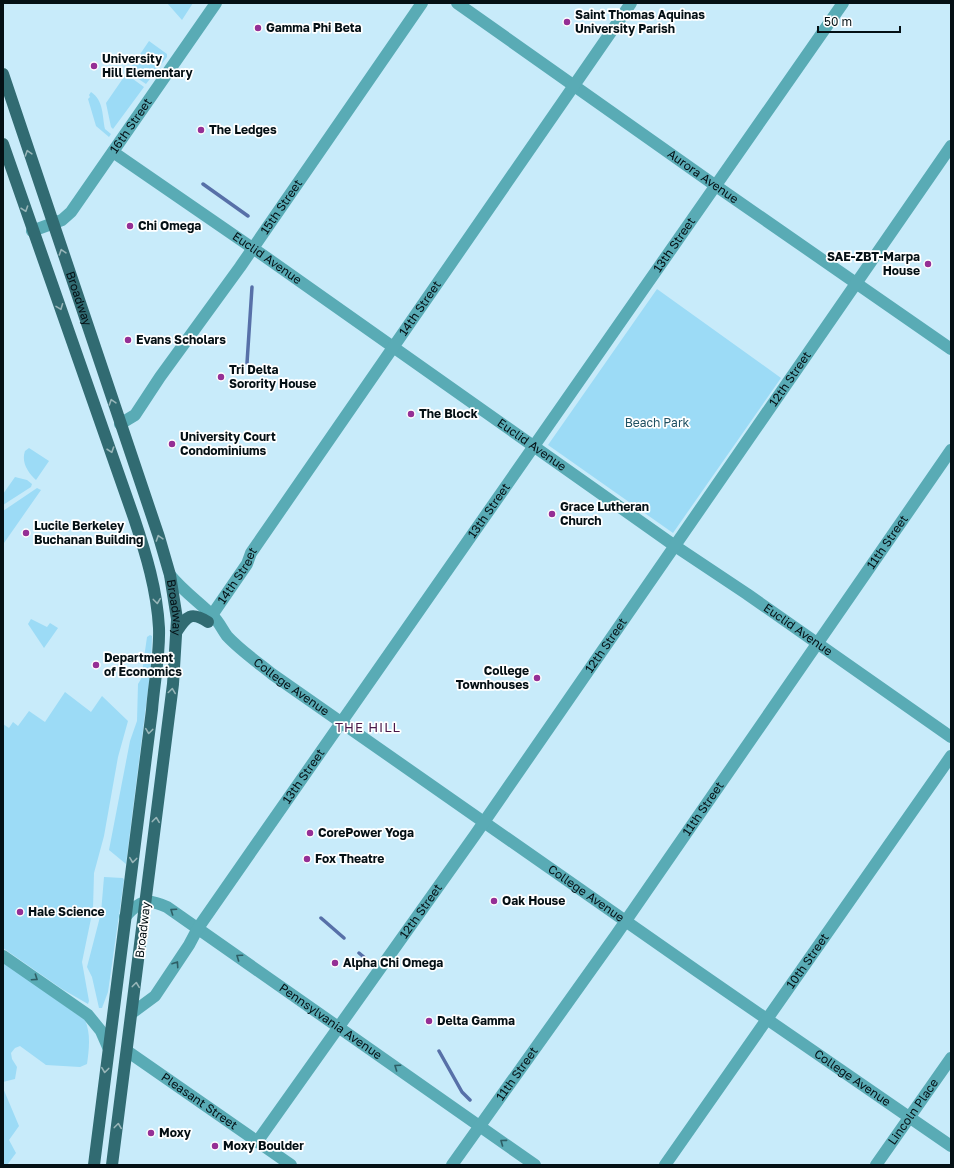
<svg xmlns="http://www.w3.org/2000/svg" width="954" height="1168" font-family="'Golos Text',sans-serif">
  <rect width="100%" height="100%" fill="#c8ebfa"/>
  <path fill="#9cdbf6" d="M 167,3 L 193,3 L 182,20 Z
    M 149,41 L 167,54 L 167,57 L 146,84 L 128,72 Z
    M 126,74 L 144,87 L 113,129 L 111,127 L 106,103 Z
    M 91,92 C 104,101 102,115 105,129 L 111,134 L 109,137 L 96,126 L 88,99 L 90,97 L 89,95 Z
    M 657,289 L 781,378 L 673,533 L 548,445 Z
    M 29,448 L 49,461 L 36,480 C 28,473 21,462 25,451 Z
    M 15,477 L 27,480 L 32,484 L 31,487 L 3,505 L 3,494 Z
    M 37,488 L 41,490 L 4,543 L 3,511 Z
    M 31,619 L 47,627 L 50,623 L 58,628 L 44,648 L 28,624 Z
    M 150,635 L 152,636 L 151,666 L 126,864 L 109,850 L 130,741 L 137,721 L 138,684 L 141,679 L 147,637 Z
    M 65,692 L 91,712 L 102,696 L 128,721 L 118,757 L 104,836 L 94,873 L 93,909 L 82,962 L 89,1001 L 88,1004 L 62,989 L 3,948 L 3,724 L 9,728 L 13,722 L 18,726 L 29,711 L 45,722 Z
    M 104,877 L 123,878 L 124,880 L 108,992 L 102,1008 L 99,1008 L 92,977 L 87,967 L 101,913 Z
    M 3,962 L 85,1020 C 91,1034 89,1049 87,1064 L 80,1067 L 46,1065 L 20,1046 L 15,1048 L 11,1053 L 12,1059 L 17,1067 L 15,1079 L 3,1082 Z
    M 3,1088 L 19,1126 L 9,1140 L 16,1153 L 7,1165 L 3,1165 Z"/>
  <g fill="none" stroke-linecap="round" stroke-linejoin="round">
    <path stroke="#5770a8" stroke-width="3.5" d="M 203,184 L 248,216
      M 247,363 L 252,287
      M 321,918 L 344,938
      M 359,953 L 365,958
      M 439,1051 L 462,1092 L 470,1100"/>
    <g stroke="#59abb5" stroke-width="12">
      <path id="s1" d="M 457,3 L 716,186 L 951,349"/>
      <path id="s2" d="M 113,152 L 267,258 L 675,546 L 747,594 L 951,737"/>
      <path id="s3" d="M 32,231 L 62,220 L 71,212 L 216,3"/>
      <path id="s4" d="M 120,424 L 135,415 L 160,377 L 240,267 L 422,3"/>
      <path id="s5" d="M 170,575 C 183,591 199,602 213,616 C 219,622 222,629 227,636 C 240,650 257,662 272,674 L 697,971 L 951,1146"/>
      <path id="s6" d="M 212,615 L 247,564 L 251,553 L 631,3"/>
      <path id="s7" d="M 125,917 C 140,900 147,898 167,907 L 535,1165"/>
      <path d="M 3,956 L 88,1015 L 101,1031 L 108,1047"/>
      <path id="s8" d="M 132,1013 L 155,996 L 189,945 L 198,928 L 262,836 L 843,3"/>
      <path id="s9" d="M 127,1051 L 291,1165"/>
      <path id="s10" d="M 257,1142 L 475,835 L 951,146"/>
      <path id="s11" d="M 452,1165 L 616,935 L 951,450"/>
      <path id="s12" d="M 665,1165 L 951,756"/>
      <path id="s13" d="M 876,1165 L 951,1058"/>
    </g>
    <g stroke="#316b72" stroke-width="12">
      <path id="s14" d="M 3,74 L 159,537 L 170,575 L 177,619 L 173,684 L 112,1165"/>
      <path d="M 3,144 L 134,518 C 146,554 157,590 159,628 C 160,655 154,683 152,710 L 94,1165"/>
      <path d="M 177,631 C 187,616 191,611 208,622"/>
    </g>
  </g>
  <defs><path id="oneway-chevron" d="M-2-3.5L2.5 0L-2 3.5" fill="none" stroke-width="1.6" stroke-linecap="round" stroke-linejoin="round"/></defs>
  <g stroke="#98b5b8">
    <use href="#oneway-chevron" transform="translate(28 153) rotate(-107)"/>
    <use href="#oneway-chevron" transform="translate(25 209) rotate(71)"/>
    <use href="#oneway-chevron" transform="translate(62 252) rotate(-108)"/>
    <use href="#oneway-chevron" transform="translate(60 307) rotate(69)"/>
    <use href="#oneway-chevron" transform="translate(112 402) rotate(-108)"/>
    <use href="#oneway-chevron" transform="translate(111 450) rotate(71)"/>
    <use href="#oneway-chevron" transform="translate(159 538) rotate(-108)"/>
    <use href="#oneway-chevron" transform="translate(157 601) rotate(83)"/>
    <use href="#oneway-chevron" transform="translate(172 691) rotate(-82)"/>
    <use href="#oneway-chevron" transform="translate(149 731) rotate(97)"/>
    <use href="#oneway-chevron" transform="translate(156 820) rotate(-83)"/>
    <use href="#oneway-chevron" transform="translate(133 860) rotate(97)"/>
    <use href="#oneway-chevron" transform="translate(136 985) rotate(-83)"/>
    <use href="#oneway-chevron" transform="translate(105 1070) rotate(97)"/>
    <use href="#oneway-chevron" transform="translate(118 1126) rotate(-83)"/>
  </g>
  <g stroke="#2e5e65">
    <use href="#oneway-chevron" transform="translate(173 911) rotate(-146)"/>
    <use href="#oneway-chevron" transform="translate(239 957) rotate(-145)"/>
    <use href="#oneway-chevron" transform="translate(176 964) rotate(-56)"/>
    <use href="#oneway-chevron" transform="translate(35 978) rotate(34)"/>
    <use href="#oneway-chevron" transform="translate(397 1067) rotate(-145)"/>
    <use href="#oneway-chevron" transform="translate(503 1142) rotate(-144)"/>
  </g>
  <g fill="#952f95" stroke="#fff" stroke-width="1.5">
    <circle cx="567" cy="22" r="4"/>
    <circle cx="258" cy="28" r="4"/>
    <circle cx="94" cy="66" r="4"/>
    <circle cx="201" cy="130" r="4"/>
    <circle cx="130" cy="226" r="4"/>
    <circle cx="928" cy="264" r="4"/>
    <circle cx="128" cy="340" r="4"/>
    <circle cx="221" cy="377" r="4"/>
    <circle cx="411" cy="414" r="4"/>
    <circle cx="172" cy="444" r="4"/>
    <circle cx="552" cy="514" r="4"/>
    <circle cx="26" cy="533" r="4"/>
    <circle cx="96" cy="665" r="4"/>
    <circle cx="537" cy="678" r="4"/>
    <circle cx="310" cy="833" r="4"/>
    <circle cx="307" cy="859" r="4"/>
    <circle cx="494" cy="901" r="4"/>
    <circle cx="20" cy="912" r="4"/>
    <circle cx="335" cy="963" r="4"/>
    <circle cx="429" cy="1021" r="4"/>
    <circle cx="151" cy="1133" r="4"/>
    <circle cx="215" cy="1146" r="4"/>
  </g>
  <g text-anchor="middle" stroke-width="3.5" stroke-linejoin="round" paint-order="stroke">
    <g font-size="12" font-weight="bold" fill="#041015" stroke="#fff" text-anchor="start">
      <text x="575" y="19">Saint Thomas Aquinas<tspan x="575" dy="14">University Parish</tspan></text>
      <text x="266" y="32">Gamma Phi Beta</text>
      <text x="102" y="63">University<tspan x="102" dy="14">Hill Elementary</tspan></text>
      <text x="209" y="134">The Ledges</text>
      <text x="138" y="230">Chi Omega</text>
      <text x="920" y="261" text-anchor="end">SAE-ZBT-Marpa<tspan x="920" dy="14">House</tspan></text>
      <text x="136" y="344">Evans Scholars</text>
      <text x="229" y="374">Tri Delta<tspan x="229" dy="14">Sorority House</tspan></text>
      <text x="419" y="418">The Block</text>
      <text x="180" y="441">University Court<tspan x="180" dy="14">Condominiums</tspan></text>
      <text x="560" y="511">Grace Lutheran<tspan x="560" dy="14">Church</tspan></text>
      <text x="34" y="530">Lucile Berkeley<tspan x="34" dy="14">Buchanan Building</tspan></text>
      <text x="104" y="662">Department<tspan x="104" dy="14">of Economics</tspan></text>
      <text x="529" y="675" text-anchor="end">College<tspan x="529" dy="14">Townhouses</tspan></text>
      <text x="318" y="837">CorePower Yoga</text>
      <text x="315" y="863">Fox Theatre</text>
      <text x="502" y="905">Oak House</text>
      <text x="28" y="916">Hale Science</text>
      <text x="343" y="967">Alpha Chi Omega</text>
      <text x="437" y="1025">Delta Gamma</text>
      <text x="159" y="1137">Moxy</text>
      <text x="223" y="1150">Moxy Boulder</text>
    </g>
    <g font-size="12" fill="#041015" stroke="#fff">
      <text dy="4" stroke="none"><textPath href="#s3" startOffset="149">16th Street</textPath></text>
      <text dy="4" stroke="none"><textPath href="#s1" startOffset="301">Aurora Avenue</textPath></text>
      <text dy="4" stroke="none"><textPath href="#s4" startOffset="272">15th Street</textPath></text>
      <text dy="4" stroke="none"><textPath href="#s8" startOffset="942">13th Street</textPath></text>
      <text dy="4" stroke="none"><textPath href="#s2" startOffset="187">Euclid Avenue</textPath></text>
      <text dy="4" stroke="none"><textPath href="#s14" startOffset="237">Broadway</textPath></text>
      <text dy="4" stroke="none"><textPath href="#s6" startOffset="371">14th Street</textPath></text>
      <text dy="4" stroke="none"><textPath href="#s10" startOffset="931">12th Street</textPath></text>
      <text dy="4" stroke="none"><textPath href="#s2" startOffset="511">Euclid Avenue</textPath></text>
      <text dy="4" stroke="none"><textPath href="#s8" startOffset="618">13th Street</textPath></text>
      <text dy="4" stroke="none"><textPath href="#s11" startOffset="760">11th Street</textPath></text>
      <text dy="4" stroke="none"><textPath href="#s6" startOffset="47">14th Street</textPath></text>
      <text dy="4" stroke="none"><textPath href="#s14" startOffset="561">Broadway</textPath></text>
      <text dy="4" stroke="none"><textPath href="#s2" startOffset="835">Euclid Avenue</textPath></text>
      <text dy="4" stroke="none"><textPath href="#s10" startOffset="607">12th Street</textPath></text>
      <text dy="4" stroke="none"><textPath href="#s5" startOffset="166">College Avenue</textPath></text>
      <text dy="4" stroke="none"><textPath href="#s8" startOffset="294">13th Street</textPath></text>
      <text dy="4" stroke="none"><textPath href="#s11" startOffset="436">11th Street</textPath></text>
      <text dy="4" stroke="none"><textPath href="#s5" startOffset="526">College Avenue</textPath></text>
      <text dy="4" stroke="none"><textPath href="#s10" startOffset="283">12th Street</textPath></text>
      <text transform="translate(143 930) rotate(-83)" y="4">Broadway</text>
      <text dy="4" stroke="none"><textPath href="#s12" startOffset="249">10th Street</textPath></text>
      <text dy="4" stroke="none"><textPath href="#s7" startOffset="248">Pennsylvania Avenue</textPath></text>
      <text dy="4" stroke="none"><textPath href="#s11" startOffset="112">11th Street</textPath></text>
      <text dy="4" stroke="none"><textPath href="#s5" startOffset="850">College Avenue</textPath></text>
      <text dy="4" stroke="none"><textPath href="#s9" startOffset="88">Pleasant Street</textPath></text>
      <text dy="4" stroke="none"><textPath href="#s13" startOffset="65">Lincoln Place</textPath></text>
    </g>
    <g font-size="12" fill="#205163" stroke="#fff">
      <text x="657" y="427">Beach Park</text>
    </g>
    <g font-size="13" letter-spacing="1" fill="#481747" stroke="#fff">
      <text x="368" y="732">THE HILL</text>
    </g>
  </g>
  <rect width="954" height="1168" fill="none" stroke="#041015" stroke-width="8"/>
  <path d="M818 26v6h82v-6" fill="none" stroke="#041015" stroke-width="2"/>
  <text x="824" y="26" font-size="12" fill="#041015" stroke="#ffffff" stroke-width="3" paint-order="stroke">50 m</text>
</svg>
